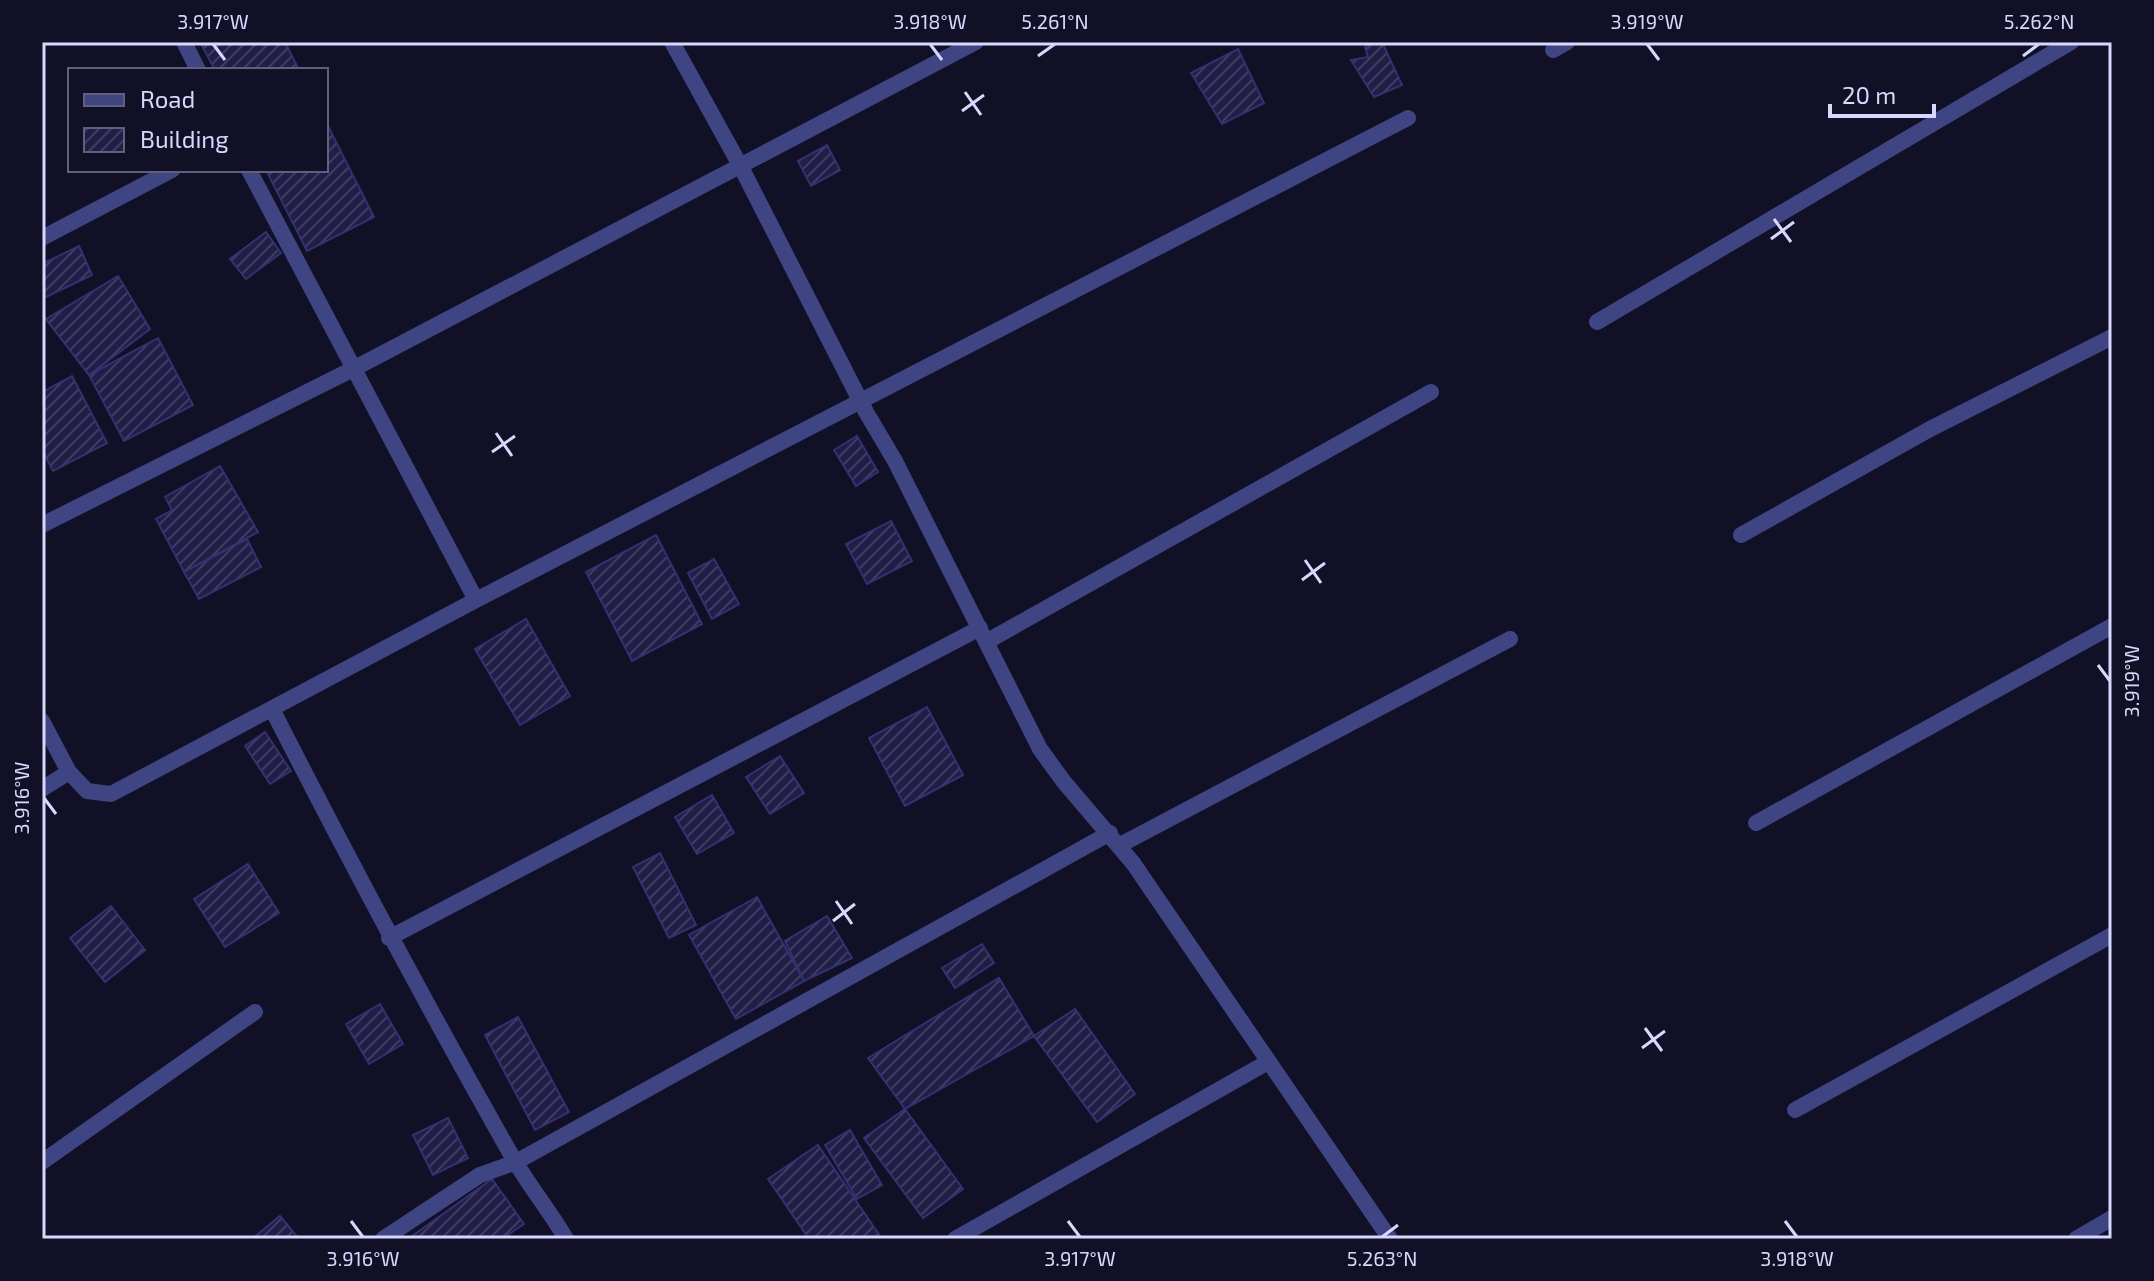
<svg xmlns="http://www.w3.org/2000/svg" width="2154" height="1281" font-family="'Exo 2',sans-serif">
  <defs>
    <pattern id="building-hatch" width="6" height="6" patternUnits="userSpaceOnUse" patternTransform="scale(2)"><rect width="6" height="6" fill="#201d46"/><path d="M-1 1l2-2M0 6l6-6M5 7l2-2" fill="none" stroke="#403d62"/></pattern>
  </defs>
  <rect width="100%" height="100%" fill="#111026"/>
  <path fill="url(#building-hatch)" stroke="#343170" stroke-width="2" d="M 200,42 L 285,42 L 299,70 L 215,70 Z
    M 1375,42 L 1382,42 L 1402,85 L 1374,97 L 1351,60 L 1368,57 L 1365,47 Z
    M 1238,49 L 1264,103 L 1222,124 L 1191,73 Z
    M 326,122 L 374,217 L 307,251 L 266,170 L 326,170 Z
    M 827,145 L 840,170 L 811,186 L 798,161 Z
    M 266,232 L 281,253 L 246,279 L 230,259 Z
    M 79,246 L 92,275 L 42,299 L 42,264 Z
    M 118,276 L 150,329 L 89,375 L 46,319 Z
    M 158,338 L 193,405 L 124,441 L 89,375 Z
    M 72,376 L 107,443 L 53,471 L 42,450 L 42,392 Z
    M 857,436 L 878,472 L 856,486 L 834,450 Z
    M 220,466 L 258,532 L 184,572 L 156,519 L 172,510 L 165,497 Z
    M 891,521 L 912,561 L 867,584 L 846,544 Z
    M 656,535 L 702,624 L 632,661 L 586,572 Z
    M 247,539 L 261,567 L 199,599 L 184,572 Z
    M 714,559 L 739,604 L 712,619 L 688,573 Z
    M 526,619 L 570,696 L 520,725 L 475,649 Z
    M 927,707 L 963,775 L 905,806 L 869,738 Z
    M 265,732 L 291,771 L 270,784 L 245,746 Z
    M 780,756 L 804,793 L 770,814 L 746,777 Z
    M 712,795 L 734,833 L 697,854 L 675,817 Z
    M 660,853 L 696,925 L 669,938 L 633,867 Z
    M 248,864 L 279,913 L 225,947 L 194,899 Z
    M 757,897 L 804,981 L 736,1019 L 689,935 Z
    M 111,906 L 145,950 L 105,982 L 70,938 Z
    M 827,916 L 852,958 L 804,981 L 785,941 Z
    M 982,944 L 994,963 L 955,988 L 942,968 Z
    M 999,978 L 1034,1036 L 905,1109 L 868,1058 Z
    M 380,1004 L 403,1044 L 369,1064 L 346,1024 Z
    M 1075,1009 L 1135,1094 L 1097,1122 L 1034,1036 Z
    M 518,1017 L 569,1112 L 535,1130 L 485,1035 Z
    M 905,1109 L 963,1189 L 923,1218 L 864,1138 Z
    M 448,1118 L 468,1158 L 433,1175 L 413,1135 Z
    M 850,1130 L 882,1185 L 857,1199 L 825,1145 Z
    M 818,1145 L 880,1236 L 875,1239 L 809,1239 L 768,1179 Z
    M 492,1179 L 524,1224 L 502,1239 L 408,1239 Z
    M 280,1216 L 299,1239 L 252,1239 Z"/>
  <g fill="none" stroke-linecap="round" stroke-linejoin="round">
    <path stroke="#3e4582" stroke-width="16" d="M 184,42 L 198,70
      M 672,42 L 741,167 L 866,412 L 895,461 L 1040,749 L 1064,782 L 1133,863 L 1390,1239
      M 1553,50 L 1567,42
      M 249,170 L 476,600
      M 42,238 L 172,170
      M 1597,322 L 2071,42
      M 42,525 L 355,368 L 976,42
      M 1741,535 L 1930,429 L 2112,337
      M 986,642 L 1431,392
      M 272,709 C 349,860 429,1010 513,1158 C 529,1186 550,1211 566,1239
      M 42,721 L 69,772 L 87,791 L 111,794 L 476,600 L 1408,118
      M 42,789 L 69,772
      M 1756,823 L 2112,626
      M 1120,845 L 1510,639
      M 389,938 L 980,628
      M 1795,1110 L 2112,935
      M 42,1162 L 255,1012
      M 383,1239 L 480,1175 L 516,1162 L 1110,833
      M 955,1239 L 1268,1062
      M 2076,1239 L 2112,1218"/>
  </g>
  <path fill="none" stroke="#d7d8fd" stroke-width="3" d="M 213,44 L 225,60M 930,44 L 942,60M 1647,44 L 1659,60M 1038,56 L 1055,44M 2023,56 L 2039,44M 965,92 L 981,115M 962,111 L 984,95M 1774,219 L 1791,242M 1771,239 L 1794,222M 496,433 L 512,456M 492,452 L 515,436M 1305,560 L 1321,583M 1302,580 L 1325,563M 2098,665 L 2110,681M 44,798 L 56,814M 836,901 L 852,924M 833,921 L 855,904M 1645,1028 L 1662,1051M 1642,1048 L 1665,1031M 351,1221 L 363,1237M 1068,1221 L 1080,1237M 1785,1221 L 1797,1237M 1382,1237 L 1398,1225"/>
  <rect width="2154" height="1281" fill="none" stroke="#111026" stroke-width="88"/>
  <rect x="68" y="68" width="260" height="104" fill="#111026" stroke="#60607c" stroke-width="2"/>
  <rect x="84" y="94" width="40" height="12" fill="#3e4582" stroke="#60607c" stroke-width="2"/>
  <text x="140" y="108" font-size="24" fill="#d7d8fd">Road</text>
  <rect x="84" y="128" width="40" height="24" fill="url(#building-hatch)" stroke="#60607c" stroke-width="2"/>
  <text x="140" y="148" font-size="24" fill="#d7d8fd">Building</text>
  <path d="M1830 104v12h104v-12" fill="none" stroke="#d7d8fd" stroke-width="4"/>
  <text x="1842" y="104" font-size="24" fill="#d7d8fd" stroke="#111026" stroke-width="6" paint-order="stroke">20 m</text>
  <rect x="44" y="44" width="2066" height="1193" fill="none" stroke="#d7d8fd" stroke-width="3"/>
  <g font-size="20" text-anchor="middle" fill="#d7d8fd">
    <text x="213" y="29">3.917°W</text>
    <text x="930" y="29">3.918°W</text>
    <text x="1055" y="29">5.261°N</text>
    <text x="1647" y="29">3.919°W</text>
    <text x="2039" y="29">5.262°N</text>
    <text transform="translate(2132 681) rotate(-90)" y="7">3.919°W</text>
    <text transform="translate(22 798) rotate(-90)" y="7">3.916°W</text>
    <text x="363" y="1266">3.916°W</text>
    <text x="1080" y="1266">3.917°W</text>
    <text x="1382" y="1266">5.263°N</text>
    <text x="1797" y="1266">3.918°W</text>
  </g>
</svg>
